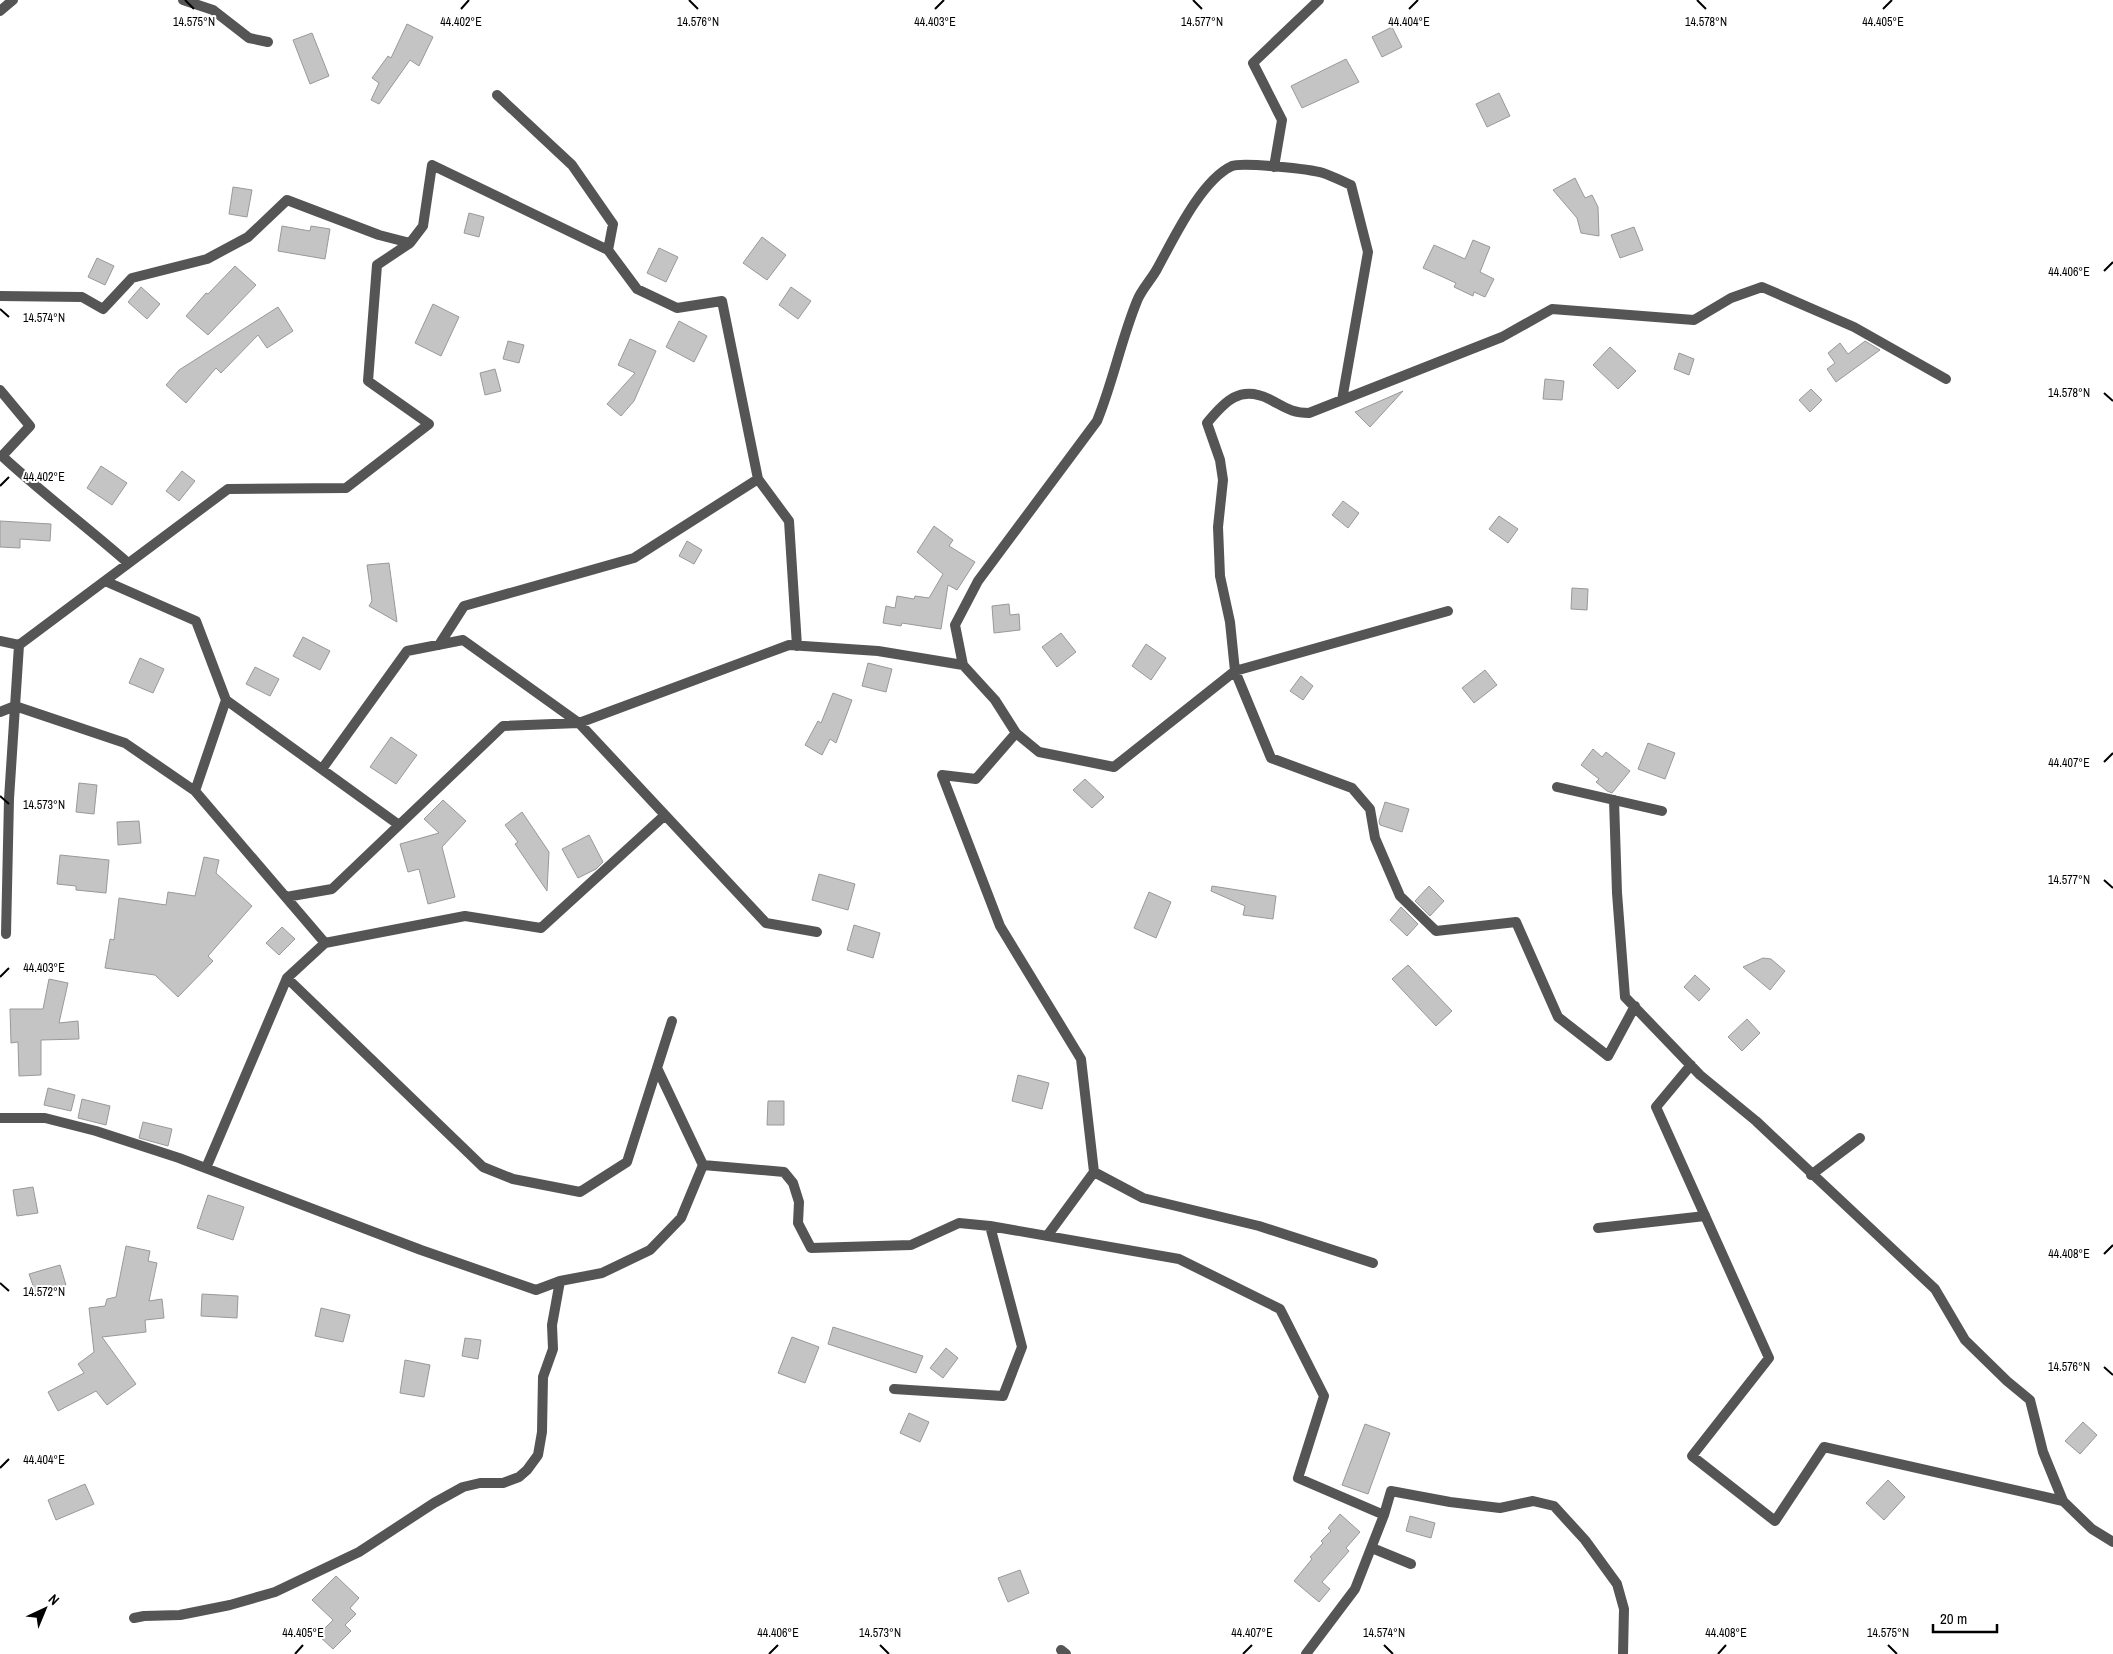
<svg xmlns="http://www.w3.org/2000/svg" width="2113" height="1654" font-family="'Archivo Narrow',sans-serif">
  <rect width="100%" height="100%" fill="#fff"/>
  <path fill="#c4c4c4" stroke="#999" d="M 407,24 L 433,37 L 419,66 L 410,60 L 379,104 L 371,100 L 379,83 L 372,78 L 388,56 L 391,58 Z
    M 1392,27 L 1402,47 L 1382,57 L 1372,37 Z
    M 312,33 L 329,76 L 310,84 L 293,40 Z
    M 1346,59 L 1359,82 L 1302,108 L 1291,86 Z
    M 1499,93 L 1510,116 L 1487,127 L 1476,104 Z
    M 1575,178 L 1585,198 L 1592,195 L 1598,207 L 1599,236 L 1581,233 L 1577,218 L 1553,190 Z
    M 233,187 L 252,190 L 247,217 L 229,214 Z
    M 469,213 L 484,217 L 479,237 L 464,233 Z
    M 282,226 L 310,231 L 311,226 L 330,229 L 325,259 L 278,251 Z
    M 1634,227 L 1643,250 L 1620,258 L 1611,235 Z
    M 762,237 L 786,255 L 767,280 L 743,263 Z
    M 1473,240 L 1490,247 L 1480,272 L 1494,279 L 1485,297 L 1474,292 L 1473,296 L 1454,287 L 1456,283 L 1423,268 L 1434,245 L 1465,259 Z
    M 659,248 L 678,257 L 666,282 L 647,273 Z
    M 97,258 L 114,266 L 105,285 L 88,277 Z
    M 235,266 L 256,285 L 208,335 L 186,316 L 206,293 L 208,294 Z
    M 141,287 L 160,304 L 147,319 L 128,302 Z
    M 791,287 L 811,301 L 798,319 L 779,305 Z
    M 433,304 L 459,317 L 441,356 L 415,343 Z
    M 278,307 L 293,331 L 267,348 L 258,335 L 221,373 L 216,368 L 186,403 L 166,385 L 179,370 Z
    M 679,321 L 707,336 L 694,362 L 666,347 Z
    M 630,339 L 656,351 L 634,401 L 621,416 L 607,404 L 635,373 L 618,365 Z
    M 508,341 L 524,345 L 519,363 L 503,359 Z
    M 1865,341 L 1880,350 L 1836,382 L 1827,369 L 1835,363 L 1828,353 L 1840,343 L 1848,354 Z
    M 1610,347 L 1636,371 L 1618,389 L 1593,365 Z
    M 1679,353 L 1694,359 L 1689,375 L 1674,369 Z
    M 495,369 L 501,391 L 485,395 L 480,373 Z
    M 1545,379 L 1564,381 L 1562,400 L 1543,399 Z
    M 1811,389 L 1822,400 L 1810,412 L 1799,400 Z
    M 1403,391 L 1370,427 L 1355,412 Z
    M 101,466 L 127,483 L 112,505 L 87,488 Z
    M 182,471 L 195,481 L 179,501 L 166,491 Z
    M 1343,501 L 1359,513 L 1348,528 L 1332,515 Z
    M 1499,516 L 1518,529 L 1508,543 L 1489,529 Z
    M 0,521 L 51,524 L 50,541 L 20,539 L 20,548 L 0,547 Z
    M 934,526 L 953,540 L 949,546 L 975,562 L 957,590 L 948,585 L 941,629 L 902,623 L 901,626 L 883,623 L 886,606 L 895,608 L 897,596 L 914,599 L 915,596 L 929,598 L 943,574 L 917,552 Z
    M 687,541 L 702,550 L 694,564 L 679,556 Z
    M 389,563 L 397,622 L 369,606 L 372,601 L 367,565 Z
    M 1572,588 L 1588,589 L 1587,610 L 1571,609 Z
    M 1009,604 L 1010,615 L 1019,614 L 1020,630 L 994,633 L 992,606 Z
    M 1061,633 L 1076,652 L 1057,667 L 1042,647 Z
    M 303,637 L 330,651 L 320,670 L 293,656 Z
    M 1146,644 L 1166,658 L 1151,680 L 1132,666 Z
    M 140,658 L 164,669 L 153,693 L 129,683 Z
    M 868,663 L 892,669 L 886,692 L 862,686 Z
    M 255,667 L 279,679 L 270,696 L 246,684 Z
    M 1485,670 L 1497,685 L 1474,703 L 1462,688 Z
    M 1301,676 L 1313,686 L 1303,700 L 1290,691 Z
    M 833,693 L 852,700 L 836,743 L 830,739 L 822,755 L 805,745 L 818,721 L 821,723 Z
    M 391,737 L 417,755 L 396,784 L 370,767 Z
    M 1648,743 L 1675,753 L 1665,779 L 1638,769 Z
    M 1593,749 L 1602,757 L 1606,752 L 1630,771 L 1612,793 L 1607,791 L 1596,782 L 1599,779 L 1581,765 Z
    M 1085,779 L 1104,797 L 1092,808 L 1073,790 Z
    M 79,783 L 97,785 L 94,814 L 76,812 Z
    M 443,800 L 466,821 L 442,847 L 455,897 L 428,904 L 419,869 L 408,872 L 400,844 L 439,833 L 424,819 Z
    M 1385,802 L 1409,809 L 1402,832 L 1380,825 L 1379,821 Z
    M 522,812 L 549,852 L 547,891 L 515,844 L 518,842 L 505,825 Z
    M 139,821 L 141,843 L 118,845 L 117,822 Z
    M 589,835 L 603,862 L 596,869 L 578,878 L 562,849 Z
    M 60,855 L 109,860 L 106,893 L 76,890 L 76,886 L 57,884 Z
    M 204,857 L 219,860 L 216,873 L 252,906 L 208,956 L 213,961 L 178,997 L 155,975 L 105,968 L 110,939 L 114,940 L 119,898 L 166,905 L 168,892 L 195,896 Z
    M 819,874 L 855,884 L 848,910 L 812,900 Z
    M 1212,886 L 1276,896 L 1273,919 L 1243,915 L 1245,906 L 1211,891 Z
    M 1429,886 L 1444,901 L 1430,916 L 1415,901 Z
    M 1149,892 L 1171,902 L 1156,938 L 1134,928 Z
    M 1401,907 L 1418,924 L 1407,936 L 1390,920 Z
    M 854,925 L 880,933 L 873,958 L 847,950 Z
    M 282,927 L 295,939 L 279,955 L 266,943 Z
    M 1763,958 L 1771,959 L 1785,971 L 1770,990 L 1743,967 Z
    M 1408,965 L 1452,1011 L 1436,1026 L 1392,979 Z
    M 1695,975 L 1710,989 L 1699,1001 L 1684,987 Z
    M 49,979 L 68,983 L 59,1023 L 78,1021 L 79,1039 L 41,1040 L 41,1075 L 19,1076 L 18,1042 L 11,1043 L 10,1009 L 43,1009 Z
    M 1747,1019 L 1760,1033 L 1742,1051 L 1728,1037 Z
    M 1018,1075 L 1049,1083 L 1042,1109 L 1012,1101 Z
    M 48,1088 L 75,1095 L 71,1111 L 44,1105 Z
    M 82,1099 L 110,1106 L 106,1125 L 78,1118 Z
    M 768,1101 L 784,1101 L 784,1125 L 767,1125 Z
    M 143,1122 L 172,1129 L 168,1146 L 139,1138 Z
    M 33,1187 L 38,1213 L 17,1216 L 13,1190 Z
    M 208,1195 L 244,1207 L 233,1240 L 197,1228 Z
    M 126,1246 L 150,1251 L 148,1261 L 157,1263 L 149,1301 L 162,1299 L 164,1318 L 145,1320 L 146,1332 L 102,1337 L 136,1384 L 107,1405 L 96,1391 L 58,1411 L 48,1392 L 84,1373 L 78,1364 L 94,1352 L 89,1308 L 105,1306 L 107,1299 L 116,1297 Z
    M 60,1265 L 66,1285 L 36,1294 L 29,1274 Z
    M 202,1294 L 238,1296 L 237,1318 L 201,1316 Z
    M 321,1308 L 350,1315 L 343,1342 L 315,1336 Z
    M 833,1327 L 923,1356 L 916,1373 L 828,1344 Z
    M 792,1337 L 819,1347 L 805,1383 L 778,1373 Z
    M 465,1338 L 481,1340 L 478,1359 L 462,1356 Z
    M 946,1348 L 958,1358 L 943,1378 L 930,1368 Z
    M 405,1360 L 430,1365 L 424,1397 L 400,1393 Z
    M 909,1413 L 929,1422 L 920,1442 L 900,1433 Z
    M 2083,1422 L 2097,1435 L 2080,1454 L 2065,1441 Z
    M 1365,1424 L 1390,1433 L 1368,1494 L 1342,1485 Z
    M 1888,1480 L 1905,1497 L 1884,1520 L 1866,1503 Z
    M 85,1484 L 94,1504 L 56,1520 L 48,1500 Z
    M 1340,1514 L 1360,1532 L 1346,1548 L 1349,1551 L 1322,1582 L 1330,1589 L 1319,1602 L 1294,1581 L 1312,1559 L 1310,1557 L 1323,1543 L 1321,1541 L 1331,1531 L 1328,1528 Z
    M 1410,1516 L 1435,1523 L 1431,1538 L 1406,1531 Z
    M 1020,1570 L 1029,1593 L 1008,1602 L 998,1578 Z
    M 336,1576 L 359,1598 L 350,1608 L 356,1614 L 345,1625 L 351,1631 L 333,1649 L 318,1635 L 333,1620 L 312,1600 Z"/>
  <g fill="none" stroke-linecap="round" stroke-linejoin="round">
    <path stroke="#555" stroke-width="10" d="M 1811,1175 L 1860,1138
      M 1598,1228 L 1705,1216
      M 1372,1548 L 1411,1564"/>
    <path stroke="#555" stroke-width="10" d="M 183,0 L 213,10 L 249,38 L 268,42
      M 0,11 L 13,0
      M 1274,167 L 1282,120 L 1253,63 L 1319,0
      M 608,250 L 637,289 L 677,308 L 722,301 L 758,479 L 789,521 L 797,646
      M 0,296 L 82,297 L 103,309 L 132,278 L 207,259 L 248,237 L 287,200 L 379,235 L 410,243
      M 0,390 L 30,426 L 2,456 C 42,493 87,527 128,563
      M 105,581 L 196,621 L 226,700 L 195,791
      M 0,641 L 19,645
      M 439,645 L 464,606 L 634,558 L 758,479
      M 963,665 L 955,625 L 978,581 L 1097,421 C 1113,382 1121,340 1137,301 C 1141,290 1151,280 1157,269 C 1173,240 1201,180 1232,166 C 1242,162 1310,169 1323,173 C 1332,176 1342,181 1351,185 L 1368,252 L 1342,400
      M 226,700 L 399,825
      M 0,712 L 15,706 L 125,743 L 195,791 L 325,943
      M 1016,733 L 976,779 L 942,775 L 1000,926 L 1081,1059 L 1094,1172 L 1047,1236
      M 322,769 L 407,651 L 463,640 L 579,723 L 789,645 L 878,651 L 963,665 L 995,700 L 1016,733 L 1039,752 L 1114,767 L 1235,671 L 1448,611
      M 1557,787 L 1662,811
      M 1614,800 L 1617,893 L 1625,997 L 1700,1075 L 1756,1121 L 1935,1289 L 1965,1340 L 2007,1381 L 2030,1400 L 2043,1452 L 2063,1501 L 2092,1529 L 2113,1542
      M 286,897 L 332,889 L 503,726 L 579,723 L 766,923 L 817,932
      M 6,934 L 9,799 L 19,645 L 228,489 L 346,488 L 429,424 L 368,381 L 377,265 L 410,243 L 423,226 L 432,165 L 608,250 L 613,224 L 572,165 L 497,95
      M 287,978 L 483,1167 L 513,1179 L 580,1192 L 627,1162 L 672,1021
      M 1635,1006 L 1608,1056 L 1558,1017 L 1516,922 L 1436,931 L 1400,896 L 1375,838 L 1370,809 L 1352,788 L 1271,758 L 1235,671 L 1230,622 L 1220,576 L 1218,527 L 1223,480 L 1220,460 L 1207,423 C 1225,401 1240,385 1269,399 C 1285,407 1291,413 1309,413 L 1502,337 L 1552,309 L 1694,320 L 1731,298 L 1762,287 L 1854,327 L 1946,379
      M 1691,1065 L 1656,1107 L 1769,1358 L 1692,1456 L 1775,1521 L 1824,1447 L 2063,1501
      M 657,1068 L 703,1165
      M 0,1118 L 45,1118 L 96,1131 L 179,1158 L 421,1250 L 536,1290 L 560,1281 L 602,1273 L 650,1250 L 681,1218 L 703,1165 L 784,1172 L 793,1183 L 799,1202 L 798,1223 L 811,1248 L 911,1245 L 959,1223 L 990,1226 L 1179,1259 L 1280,1309 L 1324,1396 L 1298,1478 L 1384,1515
      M 206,1168 L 287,978 L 325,943 L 465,916 L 541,928 L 665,815
      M 1094,1172 L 1143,1198 L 1259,1226 L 1373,1263
      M 894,1389 L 1003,1396 L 1022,1347 L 990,1226
      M 134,1618 L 144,1616 L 180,1615 L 230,1605 L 275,1592 L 359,1552 L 434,1503 L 463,1487 L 480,1483 L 503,1483 L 519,1477 L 527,1470 L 538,1455 L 542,1432 L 543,1377 L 553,1349 L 552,1325 L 560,1281
      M 1061,1650 L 1066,1654
      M 1306,1654 L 1355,1589 L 1384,1515 L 1391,1491 L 1450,1502 L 1500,1508 L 1533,1501 L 1554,1506 L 1585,1540 L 1617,1584 L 1624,1609 L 1623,1654"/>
  </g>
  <path fill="none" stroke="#000" stroke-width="2" d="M 185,0 L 194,9M 689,0 L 698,9M 1193,0 L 1202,9M 1697,0 L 1706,9M 461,9 L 469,0M 935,9 L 944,0M 1409,9 L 1418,0M 1883,9 L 1892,0M 2104,271 L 2113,262M 0,309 L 9,317M 2104,393 L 2113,401M 0,486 L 9,477M 2104,762 L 2113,753M 0,796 L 9,804M 2104,880 L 2113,888M 0,977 L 9,968M 2104,1254 L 2113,1245M 0,1283 L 9,1291M 2104,1367 L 2113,1375M 0,1468 L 9,1459M 880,1645 L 889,1654M 1384,1645 L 1393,1654M 1888,1645 L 1897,1654M 295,1654 L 303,1645M 769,1654 L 778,1645M 1243,1654 L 1252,1645M 1718,1654 L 1726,1645"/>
  <g font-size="12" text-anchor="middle" fill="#000" stroke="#fff" stroke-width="4" stroke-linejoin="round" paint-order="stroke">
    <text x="194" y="26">14.575°N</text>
    <text x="698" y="26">14.576°N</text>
    <text x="1202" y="26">14.577°N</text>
    <text x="1706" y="26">14.578°N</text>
    <text x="461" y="26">44.402°E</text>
    <text x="935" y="26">44.403°E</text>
    <text x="1409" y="26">44.404°E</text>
    <text x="1883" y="26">44.405°E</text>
    <text x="2069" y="276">44.406°E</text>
    <text x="44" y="322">14.574°N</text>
    <text x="2069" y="397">14.578°N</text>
    <text x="44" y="481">44.402°E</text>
    <text x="2069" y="767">44.407°E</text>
    <text x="44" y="809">14.573°N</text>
    <text x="2069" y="884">14.577°N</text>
    <text x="44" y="972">44.403°E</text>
    <text x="2069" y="1258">44.408°E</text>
    <text x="44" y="1296">14.572°N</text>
    <text x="2069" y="1371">14.576°N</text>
    <text x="44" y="1464">44.404°E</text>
    <text x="303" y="1637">44.405°E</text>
    <text x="778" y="1637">44.406°E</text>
    <text x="1252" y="1637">44.407°E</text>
    <text x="1726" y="1637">44.408°E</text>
    <text x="880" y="1637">14.573°N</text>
    <text x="1384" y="1637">14.574°N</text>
    <text x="1888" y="1637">14.575°N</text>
  </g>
  <g transform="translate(45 1609) rotate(44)" stroke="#ffffff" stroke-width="4" paint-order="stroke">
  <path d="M0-4L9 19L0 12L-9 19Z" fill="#000000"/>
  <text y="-8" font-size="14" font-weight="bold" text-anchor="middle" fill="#000000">N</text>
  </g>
  <path d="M1933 1624v8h64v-8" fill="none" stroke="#000000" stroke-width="2.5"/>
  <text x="1940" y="1624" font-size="15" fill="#000000" stroke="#ffffff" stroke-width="4" paint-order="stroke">20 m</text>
</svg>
